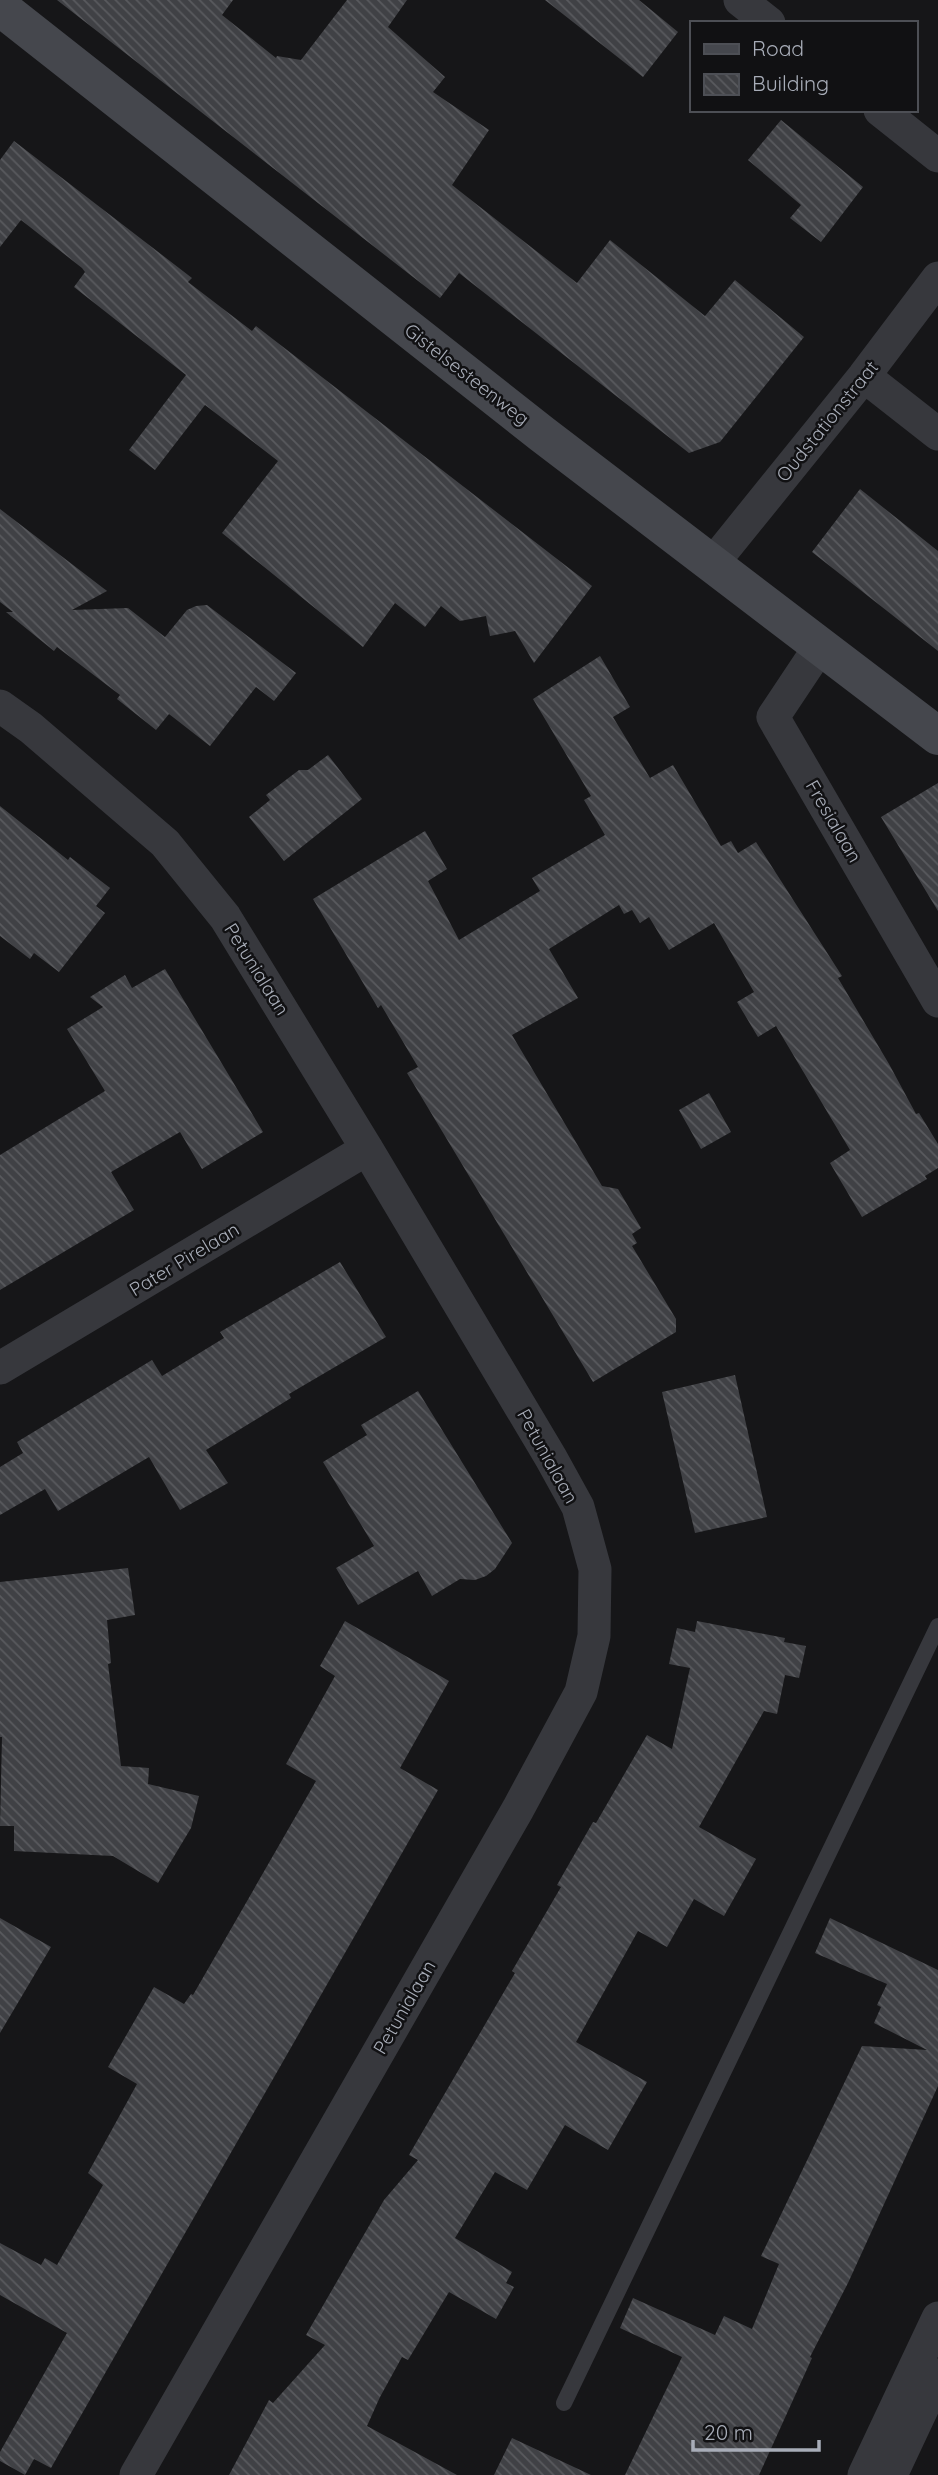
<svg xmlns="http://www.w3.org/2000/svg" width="938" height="2475" font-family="Quicksand,sans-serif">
  <defs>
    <pattern id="building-back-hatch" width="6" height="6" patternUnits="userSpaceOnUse" patternTransform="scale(1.75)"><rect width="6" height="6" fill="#404145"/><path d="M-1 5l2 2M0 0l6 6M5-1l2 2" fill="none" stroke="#595a5e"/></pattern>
  </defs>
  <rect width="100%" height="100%" fill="#161618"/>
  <path fill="url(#building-back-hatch)" d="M 57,0 L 233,0 L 222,15 L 276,58 L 277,56 L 301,60 L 347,0 L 407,0 L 388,27 L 445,77 L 433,92 L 489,130 L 452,185 L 577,283 L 610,240 L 705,316 L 735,280 L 804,337 L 720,442 L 689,453 L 459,273 L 440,298 Z
    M 545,0 L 639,0 L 678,32 L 643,77 Z
    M 781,120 L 863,187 L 821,242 L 790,218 L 801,205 L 748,160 Z
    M 14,141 L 192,278 L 188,282 L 252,331 L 256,326 L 592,586 L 534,663 L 515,631 L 490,636 L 486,616 L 460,621 L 441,606 L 425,627 L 395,603 L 363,647 L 222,533 L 278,461 L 205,405 L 155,470 L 129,450 L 186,375 L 74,287 L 85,272 L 82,268 L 21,220 L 0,247 L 0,160 Z
    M 860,489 L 938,551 L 938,651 L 812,552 Z
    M 0,509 L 107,591 L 72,610 L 128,608 L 165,637 L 187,610 L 196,606 L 207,605 L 296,673 L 274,701 L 256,687 L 210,746 L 169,714 L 156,730 L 117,699 L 120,695 L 57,647 L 54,651 L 6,612 L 13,612 L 0,602 Z
    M 600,656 L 630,707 L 613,717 L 650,778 L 673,765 L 721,846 L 731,841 L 738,853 L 756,842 L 842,976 L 838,978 L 889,1064 L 916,1114 L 919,1113 L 938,1144 L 938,1168 L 925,1176 L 927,1179 L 862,1217 L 830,1163 L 850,1150 L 776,1026 L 758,1037 L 737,1002 L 754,992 L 714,923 L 669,950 L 649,917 L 640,923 L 632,910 L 624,914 L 619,905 L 549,949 L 578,998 L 512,1035 L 602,1186 L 618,1189 L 641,1228 L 632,1234 L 637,1243 L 632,1246 L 676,1319 L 676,1332 L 593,1382 L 407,1073 L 418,1067 L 381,1005 L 378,1008 L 313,899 L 425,831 L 447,869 L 428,881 L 459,940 L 540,891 L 532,878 L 605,835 L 584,800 L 591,796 L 533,699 Z
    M 328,755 L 362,799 L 284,861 L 249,817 L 270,800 L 266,795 L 299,770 L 308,770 Z
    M 938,783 L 938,911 L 881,817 Z
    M 0,806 L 68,860 L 70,857 L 110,888 L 96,906 L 105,913 L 59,972 L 34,953 L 30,959 L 0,936 Z
    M 165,969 L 263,1132 L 202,1169 L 180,1132 L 111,1172 L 134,1210 L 0,1290 L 0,1155 L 105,1091 L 67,1029 L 103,1007 L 90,997 L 125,975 L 132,988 Z
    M 709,1093 L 731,1132 L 701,1149 L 679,1110 Z
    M 340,1262 L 386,1337 L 289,1394 L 291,1398 L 206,1450 L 228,1483 L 180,1510 L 149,1457 L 58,1511 L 45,1489 L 0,1515 L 0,1467 L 23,1453 L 17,1442 L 152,1360 L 162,1376 L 224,1338 L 220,1332 Z
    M 735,1375 L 767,1517 L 695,1533 L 662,1392 Z
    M 418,1391 L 512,1543 L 495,1569 L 486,1576 L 475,1580 L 460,1579 L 432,1596 L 418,1571 L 358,1605 L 336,1568 L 374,1546 L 323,1462 L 367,1435 L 361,1425 Z
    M 128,1568 L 135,1615 L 107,1620 L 111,1663 L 108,1664 L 121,1766 L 149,1768 L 148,1784 L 199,1796 L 191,1828 L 158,1883 L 113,1856 L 14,1851 L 14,1826 L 0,1826 L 2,1737 L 0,1737 L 0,1582 Z
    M 345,1621 L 449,1681 L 400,1768 L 438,1790 L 51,2468 L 34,2459 L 25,2475 L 0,2461 L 0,2452 L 67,2333 L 0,2295 L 0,2243 L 41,2265 L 45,2258 L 57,2265 L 103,2185 L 88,2173 L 137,2084 L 108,2067 L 154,1987 L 184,2004 L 191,1994 L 193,1995 L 316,1781 L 286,1764 L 335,1676 L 320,1666 Z
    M 697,1621 L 785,1638 L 784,1642 L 806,1646 L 799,1678 L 785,1675 L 777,1714 L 764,1711 L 699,1827 L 756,1859 L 724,1916 L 694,1899 L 667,1947 L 638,1931 L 576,2042 L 647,2082 L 608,2150 L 565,2125 L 527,2190 L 495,2172 L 455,2238 L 512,2272 L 506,2283 L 514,2287 L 496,2319 L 449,2292 L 408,2360 L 402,2357 L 380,2397 L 367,2426 L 457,2475 L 229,2475 L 269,2400 L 273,2403 L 325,2345 L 306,2335 L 384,2200 L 418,2160 L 409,2155 L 515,1973 L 512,1971 L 561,1887 L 557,1885 L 593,1822 L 596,1823 L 647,1735 L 672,1749 L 690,1668 L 669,1664 L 677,1628 L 695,1632 Z
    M 0,1918 L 51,1947 L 0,2033 Z
    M 830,1918 L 938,1970 L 938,2086 L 848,2283 L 810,2357 L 812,2358 L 759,2475 L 625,2475 L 682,2357 L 620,2328 L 633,2298 L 715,2335 L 724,2316 L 752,2329 L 779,2264 L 761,2256 L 862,2046 L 927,2050 L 874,2023 L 881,2007 L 877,2005 L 887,1984 L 815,1953 Z
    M 512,2438 L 591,2475 L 494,2475 Z"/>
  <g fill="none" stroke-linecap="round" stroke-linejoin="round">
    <path stroke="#37383d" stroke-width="16" d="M 564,2403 L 938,1626"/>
    <path stroke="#37383d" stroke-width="33" d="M 740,0 L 769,23
      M 880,110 L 938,156
      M 864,376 L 938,434
      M 713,563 L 864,376 L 938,278
      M 821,645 L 773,717 L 938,1001
      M 0,706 L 31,728 L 165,843 L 225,917 L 367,1149 L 551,1458 L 578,1507 L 595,1569 L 594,1636 L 581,1692 L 518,1809 L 136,2475
      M 0,1368 L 367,1149
      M 864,2475 L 938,2318
      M 891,2475 L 938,2375"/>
    <path stroke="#45474d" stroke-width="38" d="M 0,7 L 542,434 L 938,736"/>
  </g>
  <g text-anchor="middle" stroke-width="5" stroke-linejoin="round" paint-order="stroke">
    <g font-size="19" fill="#a8adb8" stroke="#111113">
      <text transform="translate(467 374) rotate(38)" y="7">Gistelsesteenweg</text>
      <text transform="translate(827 421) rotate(-51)" y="7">Oudstationstraat</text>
      <text transform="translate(834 821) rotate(60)" y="7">Fresialaan</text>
      <text transform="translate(257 969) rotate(58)" y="7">Petunialaan</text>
      <text transform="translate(184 1259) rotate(-31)" y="7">Pater Pirelaan</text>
      <text transform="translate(548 1456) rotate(61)" y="7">Petunialaan</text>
      <text transform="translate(404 2007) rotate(-60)" y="7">Petunialaan</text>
    </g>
  </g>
  <rect x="690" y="21" width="228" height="91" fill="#111113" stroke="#4d4f55" stroke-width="2"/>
  <rect x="704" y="44" width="35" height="10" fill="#45474d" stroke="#4d4f55" stroke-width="2"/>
  <text x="752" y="56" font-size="21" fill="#a8adb8">Road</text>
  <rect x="704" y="74" width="35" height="21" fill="url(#building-back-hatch)" stroke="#4d4f55" stroke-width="2"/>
  <text x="752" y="91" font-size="21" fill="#a8adb8">Building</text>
  <path d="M693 2440v10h126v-10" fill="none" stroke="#a8adb8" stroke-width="3.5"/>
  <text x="704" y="2440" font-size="21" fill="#a8adb8" stroke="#111113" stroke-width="5" paint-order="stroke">20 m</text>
</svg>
